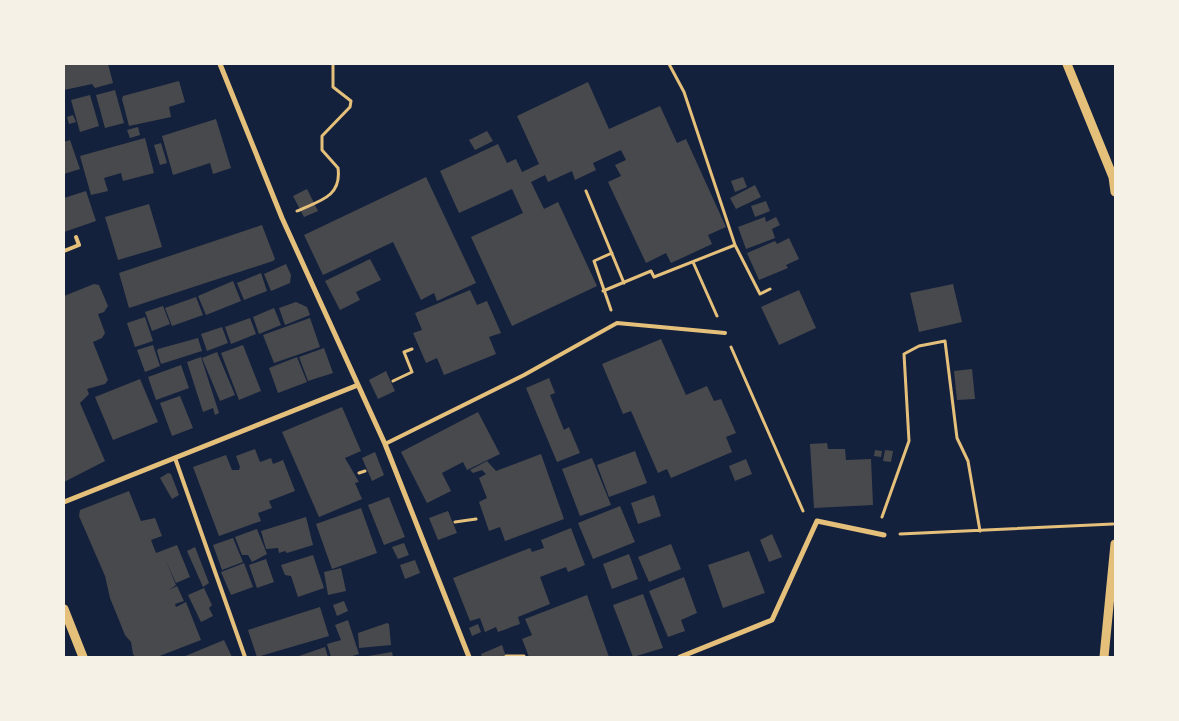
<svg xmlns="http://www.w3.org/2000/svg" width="1179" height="721" font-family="Overpass,sans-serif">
  <rect width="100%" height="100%" fill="#14213d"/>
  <path fill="#48494c" d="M 64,64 L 108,64 L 113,83 L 95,88 L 92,84 L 64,90 Z
    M 179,81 L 185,102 L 169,107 L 171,117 L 129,126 L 122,99 L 123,96 Z
    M 588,82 L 609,129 L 660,106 L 677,143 L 686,139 L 726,227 L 708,235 L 712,244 L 671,263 L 666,253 L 646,263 L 608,182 L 621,176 L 615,165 L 626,160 L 621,150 L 593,163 L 596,170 L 575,180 L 572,171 L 548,182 L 545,175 L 531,182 L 544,209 L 558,202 L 597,286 L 512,326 L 471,237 L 523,213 L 512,189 L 459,213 L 440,171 L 498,144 L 507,163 L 516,159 L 522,172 L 539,164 L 517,116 Z
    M 115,90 L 124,123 L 105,128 L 96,95 Z
    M 90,95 L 99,126 L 80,132 L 71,100 Z
    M 73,115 L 76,122 L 69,124 L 67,117 Z
    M 216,119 L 231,168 L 213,174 L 210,163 L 173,175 L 162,136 Z
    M 138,127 L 140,135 L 130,138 L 127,130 Z
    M 487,131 L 493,141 L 475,150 L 469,140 Z
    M 145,138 L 154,173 L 123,181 L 121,173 L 104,178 L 108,191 L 91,195 L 80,156 Z
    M 70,140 L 80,169 L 64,174 L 64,142 Z
    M 161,143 L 167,163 L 160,165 L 154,145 Z
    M 426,177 L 476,283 L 437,301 L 434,293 L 421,300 L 393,242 L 323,275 L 304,235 Z
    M 743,177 L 747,187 L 735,192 L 731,181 Z
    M 755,185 L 761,197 L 736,209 L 730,198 Z
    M 307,189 L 318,211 L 304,217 L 293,196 Z
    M 86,191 L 96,221 L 64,232 L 64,198 Z
    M 766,201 L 770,211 L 755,217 L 751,206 Z
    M 149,204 L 162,247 L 118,260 L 105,217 Z
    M 765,217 L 766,222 L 776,217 L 780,225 L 772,229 L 775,238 L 746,249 L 738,227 Z
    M 262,225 L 275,259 L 273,261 L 129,308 L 119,273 Z
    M 789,238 L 799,259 L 786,265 L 788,268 L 759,280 L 747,253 L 775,241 L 777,244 Z
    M 370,259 L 381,280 L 356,292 L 360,300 L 340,310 L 325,281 Z
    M 286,264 L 291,275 L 290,283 L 271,291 L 264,274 Z
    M 261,273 L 267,291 L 244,300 L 237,283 Z
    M 233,281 L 241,301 L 206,315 L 198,296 Z
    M 94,284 L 99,285 L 108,306 L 104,312 L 98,314 L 105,333 L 102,338 L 93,342 L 108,380 L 105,384 L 87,389 L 89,394 L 80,403 L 105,461 L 64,482 L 64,296 Z
    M 953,284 L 962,322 L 919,332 L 910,293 Z
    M 470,290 L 477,305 L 487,301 L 501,333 L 489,337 L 496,354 L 444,375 L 437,358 L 426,363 L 413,333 L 422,330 L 415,313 Z
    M 799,290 L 816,328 L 779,345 L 761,307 Z
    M 196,297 L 203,315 L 172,326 L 165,308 Z
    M 296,302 L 307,307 L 310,315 L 285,325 L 279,308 Z
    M 163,306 L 170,324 L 152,331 L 145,312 Z
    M 274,308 L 281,325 L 259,334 L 253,317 Z
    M 145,317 L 153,341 L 135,347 L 127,323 Z
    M 250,318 L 256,334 L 231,344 L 225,327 Z
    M 310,318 L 320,347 L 274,363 L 263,335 Z
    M 222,327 L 228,343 L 207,351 L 201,334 Z
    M 198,338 L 202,351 L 161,364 L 157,351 L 158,349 Z
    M 661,339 L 686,395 L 707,386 L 714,401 L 721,399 L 736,433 L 726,437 L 732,452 L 671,478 L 667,469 L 658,473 L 631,411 L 623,414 L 602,364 Z
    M 153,345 L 160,366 L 145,372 L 137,350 Z
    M 243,345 L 261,391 L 239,400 L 221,353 Z
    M 324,348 L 333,373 L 308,381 L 299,357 Z
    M 217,352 L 235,395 L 220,401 L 202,358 Z
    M 201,357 L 219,413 L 215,415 L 213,408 L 203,412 L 187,362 Z
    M 297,357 L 307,382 L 278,393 L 269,368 Z
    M 181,365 L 189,388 L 156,400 L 148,377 Z
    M 972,369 L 975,399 L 957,400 L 954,371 Z
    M 386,371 L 395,391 L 378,399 L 369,380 Z
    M 549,378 L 555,393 L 550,395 L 564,430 L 569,427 L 580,453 L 557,462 L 526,388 Z
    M 140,379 L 158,422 L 113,440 L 95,397 Z
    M 180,396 L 193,428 L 172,436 L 160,403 Z
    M 342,407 L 361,451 L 345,458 L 359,482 L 355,483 L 362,499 L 319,517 L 282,432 Z
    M 478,412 L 500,454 L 467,470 L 463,462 L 442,473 L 451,491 L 427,503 L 401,452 Z
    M 827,443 L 828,449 L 845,449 L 846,460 L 871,459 L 873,505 L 814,508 L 810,444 Z
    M 255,449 L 260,462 L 271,458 L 273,464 L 283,460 L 295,491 L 269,501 L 272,508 L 258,513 L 261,521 L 219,536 L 193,467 L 226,455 L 232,470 L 239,470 L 240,467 L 236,456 Z
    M 875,450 L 882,451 L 881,457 L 874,456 Z
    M 885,450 L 893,451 L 891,462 L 883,461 Z
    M 635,451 L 647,483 L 609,497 L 597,465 Z
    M 375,452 L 384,475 L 372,481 L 362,458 Z
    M 541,454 L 564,519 L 505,541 L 500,527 L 489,531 L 479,502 L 487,498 L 479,478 L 486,474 L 482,470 L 473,473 L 470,470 L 487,461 L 496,471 Z
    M 592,458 L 611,505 L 580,516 L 562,469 Z
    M 746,459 L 752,474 L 735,481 L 729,466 Z
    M 168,473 L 171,474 L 179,495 L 172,499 L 160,478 Z
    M 129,491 L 141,521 L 155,518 L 162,536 L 151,540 L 156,553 L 177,545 L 190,577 L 176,583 L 166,561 L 176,585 L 169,590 L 177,586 L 184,601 L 175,604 L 176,607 L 186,602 L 201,640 L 157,657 L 135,657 L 133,654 L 131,642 L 125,635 L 110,598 L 105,576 L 79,516 L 80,510 Z
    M 654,495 L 661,516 L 638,524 L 631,503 Z
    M 389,497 L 405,537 L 384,545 L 368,505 Z
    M 620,506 L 635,542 L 593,559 L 578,523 Z
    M 361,508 L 377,553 L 332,569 L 316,524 Z
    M 448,511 L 457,533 L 438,540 L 429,518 Z
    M 306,517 L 313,545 L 287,553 L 285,551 L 279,553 L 278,548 L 266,549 L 261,531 Z
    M 571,528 L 585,565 L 568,572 L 566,567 L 540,577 L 550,604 L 518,617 L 520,624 L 498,632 L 496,627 L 485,632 L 480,618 L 470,621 L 453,578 L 530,548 L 532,552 L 544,548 L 541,540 Z
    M 257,529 L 267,554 L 252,562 L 248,555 L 242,555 L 235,537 Z
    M 772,534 L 782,557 L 769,562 L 760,540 Z
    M 233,538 L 243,562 L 222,570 L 213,545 Z
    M 404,543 L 409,555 L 398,559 L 392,547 Z
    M 671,544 L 681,569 L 649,582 L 638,557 Z
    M 195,547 L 209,583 L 203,587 L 187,551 Z
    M 749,551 L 765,593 L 723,608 L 708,565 Z
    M 629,554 L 638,579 L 612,589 L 603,564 Z
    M 313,555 L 324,588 L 298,597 L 291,576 L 285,575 L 281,565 Z
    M 266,559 L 274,582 L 257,588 L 249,565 Z
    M 415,560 L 420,573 L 405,579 L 400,565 Z
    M 244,563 L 253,587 L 231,595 L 221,572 Z
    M 341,568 L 346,591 L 328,595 L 324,572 Z
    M 684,577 L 697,613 L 681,620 L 685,631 L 668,637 L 649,591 Z
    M 204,588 L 212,605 L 209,608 L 213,616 L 201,622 L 188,595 Z
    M 643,594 L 663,648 L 633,657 L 613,605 Z
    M 587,595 L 609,657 L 529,657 L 522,639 L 532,635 L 525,619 Z
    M 344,601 L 348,611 L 337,616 L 333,605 Z
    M 320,607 L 329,636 L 257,657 L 248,630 Z
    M 348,620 L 359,654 L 349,657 L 331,657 L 327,644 L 341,640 L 335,625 Z
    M 387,623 L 389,624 L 391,645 L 359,648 L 358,633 Z
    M 478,624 L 481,632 L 472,636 L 469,628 Z
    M 224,640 L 232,657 L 183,657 Z
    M 502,645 L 506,657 L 482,657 L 481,654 Z
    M 325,647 L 328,657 L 296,657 Z
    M 392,652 L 393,657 L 368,657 L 368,656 Z"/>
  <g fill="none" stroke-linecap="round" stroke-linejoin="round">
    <path stroke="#e5c07b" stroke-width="3" d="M 669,64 L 684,92 L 735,245 L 760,294 L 770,289
      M 586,191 L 624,283
      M 297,211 C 319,201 342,197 338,168 L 322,150 L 322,136 L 350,107 L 351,101 L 333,87 L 333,64
      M 693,262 L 717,316
      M 603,291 L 651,271 L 654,277 L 735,245
      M 611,310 L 594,261 L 612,253
      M 731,347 L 803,511
      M 393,381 L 412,372 L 404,352 L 412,349
      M 359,473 L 365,471
      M 882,517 L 909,441 L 904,354 L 919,346 L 945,341 L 957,438 L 968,461 L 980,531
      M 455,522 L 476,519
      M 900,534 L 1113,524
      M 506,656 L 524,656"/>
    <path stroke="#e5c07b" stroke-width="4" d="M 64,251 L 79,245 L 76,237
      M 385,444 L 524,375 L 617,323 L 725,333
      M 175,458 L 245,657"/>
    <path stroke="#e5c07b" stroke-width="5" d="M 220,64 L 282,218 L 385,444 L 469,657
      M 64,502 L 358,385
      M 680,657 L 772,620 L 817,521 L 884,535"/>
    <path stroke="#e5c07b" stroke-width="9" d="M 1067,64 L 1113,177 L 1115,192
      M 64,609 L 83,657
      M 1104,657 L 1115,544"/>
  </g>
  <rect width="1179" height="721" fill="none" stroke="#f6f1e7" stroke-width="130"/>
</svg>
